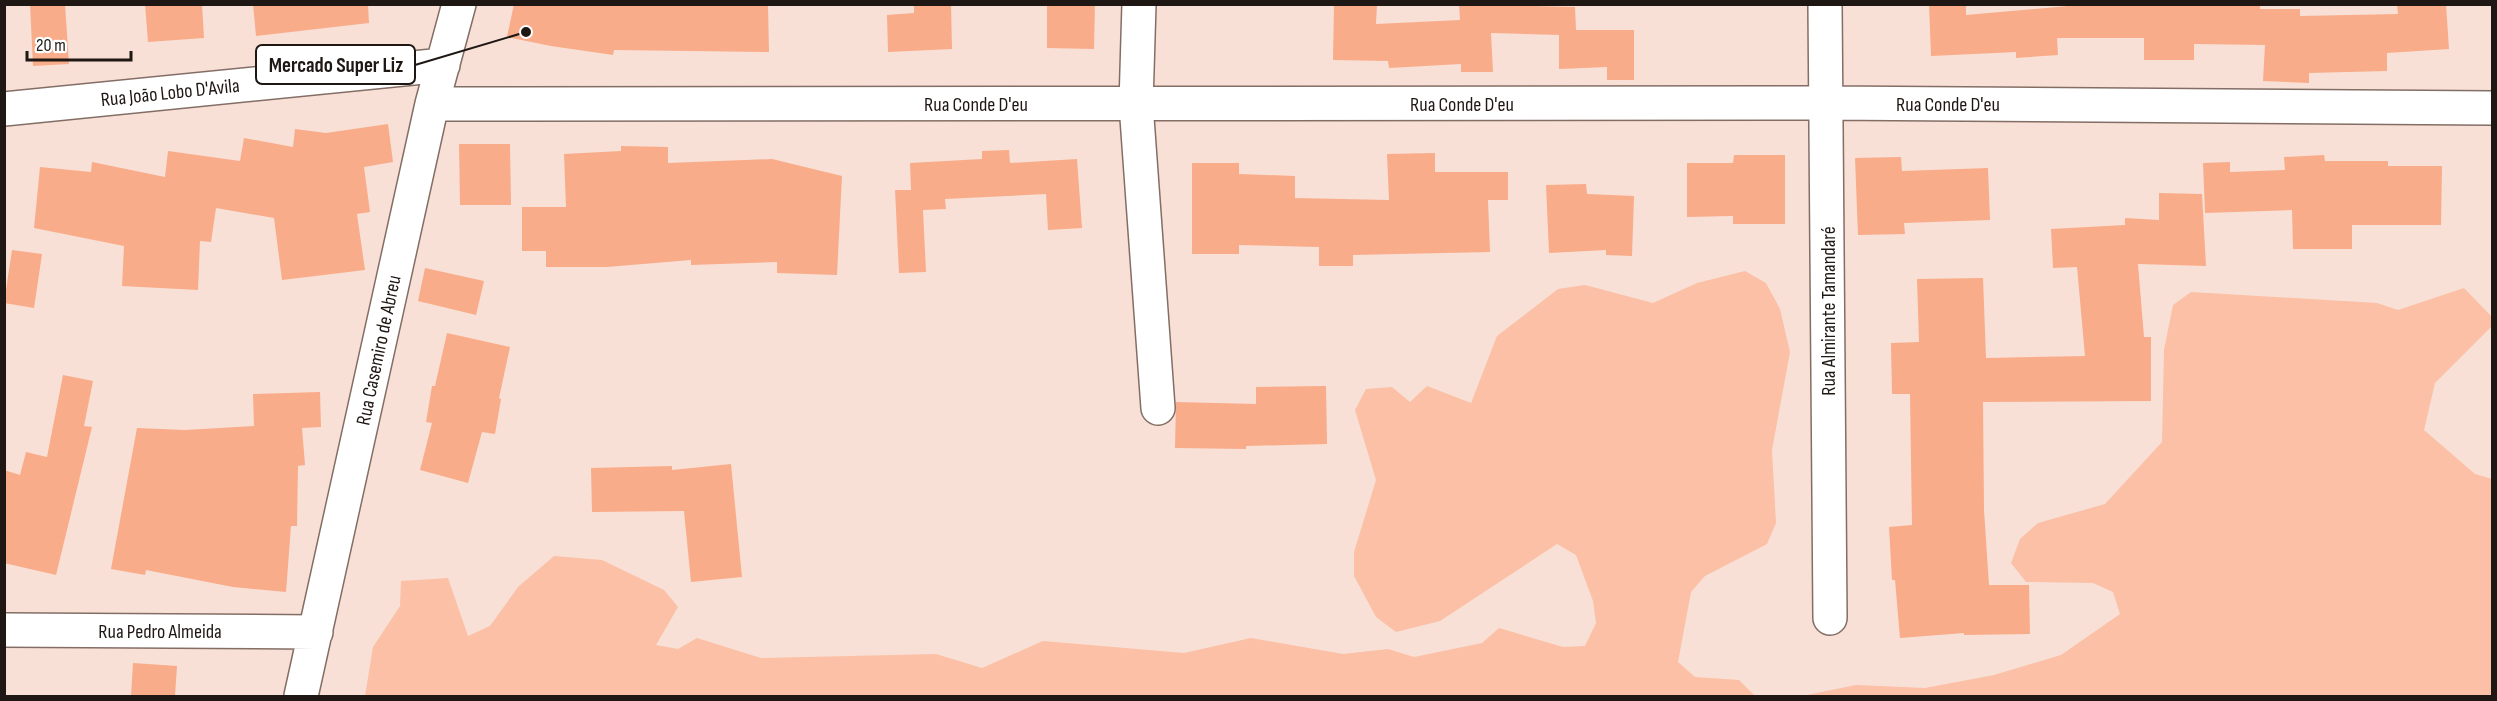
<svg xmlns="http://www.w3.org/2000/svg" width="2497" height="701" font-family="'Sofia Sans Condensed',sans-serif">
  <rect width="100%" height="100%" fill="#f8e0d6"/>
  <path fill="#fbc0a5" d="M 1745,271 L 1766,283 L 1780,309 L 1790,352 L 1772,450 L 1776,523 L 1767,544 L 1705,576 L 1691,592 L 1678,662 L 1695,677 L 1739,680 L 1755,696 L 365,696 L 373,647 L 400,606 L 401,581 L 448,578 L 468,636 L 490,626 L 518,587 L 554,556 L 602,560 L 664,590 L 678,607 L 656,645 L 678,649 L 697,638 L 761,658 L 936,654 L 982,668 L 1043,641 L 1184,653 L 1251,638 L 1343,654 L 1388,649 L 1414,657 L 1482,643 L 1499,628 L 1563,647 L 1585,646 L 1596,623 L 1593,601 L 1576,555 L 1557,544 L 1440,621 L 1396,632 L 1376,617 L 1354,576 L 1354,552 L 1376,480 L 1355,410 L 1366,389 L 1392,387 L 1410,402 L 1427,386 L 1471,403 L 1497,336 L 1558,289 L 1585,285 L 1653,303 L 1697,283 Z
    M 2464,288 L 2492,317 L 2492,326 L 2435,383 L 2424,430 L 2475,474 L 2492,479 L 2492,696 L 1802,696 L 1856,685 L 1925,688 L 1994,675 L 2061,655 L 2120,614 L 2113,592 L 2093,583 L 2026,582 L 2011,563 L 2020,539 L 2038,523 L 2105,504 L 2162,442 L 2164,350 L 2173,305 L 2191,292 L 2377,303 L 2398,310 Z"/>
  <path fill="#f9ac89" d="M 30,4 L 65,4 L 69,64 L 33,66 Z
    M 145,4 L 202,4 L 204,38 L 148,42 Z
    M 253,4 L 368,4 L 369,23 L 256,36 Z
    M 514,4 L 768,4 L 769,52 L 614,50 L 613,55 L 551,46 L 507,37 Z
    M 914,4 L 951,4 L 952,49 L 888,52 L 887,15 L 914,13 Z
    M 1047,4 L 1095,4 L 1094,49 L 1047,48 Z
    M 1334,4 L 1377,4 L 1376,24 L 1460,20 L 1459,4 L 1575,7 L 1576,30 L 1634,30 L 1634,80 L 1607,80 L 1607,67 L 1559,69 L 1559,35 L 1491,33 L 1493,72 L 1461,72 L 1461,64 L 1389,68 L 1388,61 L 1333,60 Z
    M 1929,4 L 1966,4 L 1966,15 L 2090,4 L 2260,4 L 2260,9 L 2300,9 L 2300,16 L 2398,14 L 2397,4 L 2446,4 L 2449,49 L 2387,53 L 2387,71 L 2309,73 L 2309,83 L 2263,81 L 2265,45 L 2194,44 L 2194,60 L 2144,60 L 2144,38 L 2057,38 L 2058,55 L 2016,58 L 2016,52 L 1931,56 Z
    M 388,124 L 393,162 L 364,167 L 370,212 L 357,214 L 365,270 L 282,280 L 274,218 L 216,208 L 211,242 L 200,241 L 198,290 L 122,286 L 124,246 L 34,228 L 40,167 L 91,172 L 92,162 L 165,177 L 168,151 L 240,161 L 244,138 L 293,147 L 295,129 L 326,133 Z
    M 459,144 L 510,144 L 511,205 L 460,205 Z
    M 621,146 L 668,147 L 668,163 L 772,159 L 842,176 L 837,275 L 777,273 L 777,262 L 691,265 L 691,260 L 607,267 L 546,267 L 546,251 L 522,251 L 522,207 L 566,207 L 564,154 L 621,151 Z
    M 1009,150 L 1010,163 L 1077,159 L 1082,228 L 1048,230 L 1046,194 L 945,199 L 946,209 L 923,210 L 926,272 L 899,273 L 895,190 L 911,190 L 910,163 L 982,159 L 982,151 Z
    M 1435,153 L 1435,172 L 1508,172 L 1508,200 L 1488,200 L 1490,252 L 1353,255 L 1353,266 L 1319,266 L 1319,247 L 1239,245 L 1239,254 L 1192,254 L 1192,163 L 1239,163 L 1239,174 L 1295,176 L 1295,198 L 1389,200 L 1387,154 Z
    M 1734,155 L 1785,155 L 1785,224 L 1733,224 L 1733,216 L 1687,217 L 1687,163 L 1733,163 Z
    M 2324,155 L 2325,161 L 2388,161 L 2388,166 L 2442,166 L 2441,225 L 2352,225 L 2352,249 L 2293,249 L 2292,210 L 2205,213 L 2203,163 L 2230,162 L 2230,172 L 2285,170 L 2284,157 Z
    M 1901,157 L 1902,171 L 1988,168 L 1990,220 L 1904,223 L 1905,234 L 1858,235 L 1855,158 Z
    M 1586,184 L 1587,194 L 1634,196 L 1632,256 L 1606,255 L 1606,250 L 1549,253 L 1546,185 Z
    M 2159,193 L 2202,194 L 2206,266 L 2138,264 L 2144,337 L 2151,337 L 2151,401 L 1983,402 L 1984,510 L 1989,585 L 2029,585 L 2030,634 L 1964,635 L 1964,633 L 1900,638 L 1895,580 L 1892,580 L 1889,527 L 1912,525 L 1910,394 L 1892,394 L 1891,343 L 1919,342 L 1917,279 L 1983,278 L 1986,358 L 2085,356 L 2077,267 L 2053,268 L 2051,229 L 2125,225 L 2125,218 L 2159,220 Z
    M 12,250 L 42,254 L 34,308 L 4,303 Z
    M 425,268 L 484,281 L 476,315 L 418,301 Z
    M 447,333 L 510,347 L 499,398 L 501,399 L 495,434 L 482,432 L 468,483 L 420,470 L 432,423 L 426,422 L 432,386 L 435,386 Z
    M 63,375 L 93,381 L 84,426 L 92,427 L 56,575 L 4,563 L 4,470 L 20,475 L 26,452 L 47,457 Z
    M 1326,386 L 1327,444 L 1246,446 L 1246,449 L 1175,448 L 1176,402 L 1256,404 L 1256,387 Z
    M 320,392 L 321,427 L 302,428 L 305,465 L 298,466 L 297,526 L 291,526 L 286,592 L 233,587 L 146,570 L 145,575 L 111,569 L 137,428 L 185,430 L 254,426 L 253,394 Z
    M 731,464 L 742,577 L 691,582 L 684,511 L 592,512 L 591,468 L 672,466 L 672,470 Z
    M 133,663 L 177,666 L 175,696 L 131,696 Z"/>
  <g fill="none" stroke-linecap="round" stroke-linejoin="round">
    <g stroke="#836e65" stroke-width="36">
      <path id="minor" d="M 1139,4 L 1136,104 L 1158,408
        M 1825,4 L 1830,618
        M 432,104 L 1826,103 L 2492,108
        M 4,109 L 443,65
        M 4,630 L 316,632
        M 301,696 L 432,104 L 459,4"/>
    </g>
    <use href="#minor" stroke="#fff" stroke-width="33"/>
  </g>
  <g text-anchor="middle" stroke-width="4.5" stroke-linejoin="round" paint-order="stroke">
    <g font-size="20" fill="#1f1714" stroke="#fff">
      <text transform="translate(170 92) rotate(-6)" y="7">Rua João Lobo D'Avila</text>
      <text x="976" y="111">Rua Conde D'eu</text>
      <text x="1462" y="111">Rua Conde D'eu</text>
      <text x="1948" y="111">Rua Conde D'eu</text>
      <text transform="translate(1828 311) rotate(-90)" y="7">Rua Almirante Tamandaré</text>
      <text transform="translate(378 350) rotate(-78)" y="7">Rua Casemiro de Abreu</text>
      <text x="160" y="638">Rua Pedro Almeida</text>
    </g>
  </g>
  <path fill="none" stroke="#1f1714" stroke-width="2" d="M526 32L415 65"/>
  <circle fill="#1f1714" stroke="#fff" stroke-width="2" cx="526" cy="32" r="6"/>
  <rect fill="#fff" stroke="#1f1714" stroke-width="2" x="256" y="45" width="159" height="39" rx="6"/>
  <g font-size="21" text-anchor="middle" font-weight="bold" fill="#1f1714">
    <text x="336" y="72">Mercado Super Liz</text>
  </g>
  <rect width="2497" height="701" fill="none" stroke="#1f1714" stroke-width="12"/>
  <path d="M27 51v9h104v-9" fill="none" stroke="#1f1714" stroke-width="3"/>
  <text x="36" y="51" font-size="18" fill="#1f1714" stroke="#ffffff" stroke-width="4.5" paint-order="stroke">20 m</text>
</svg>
